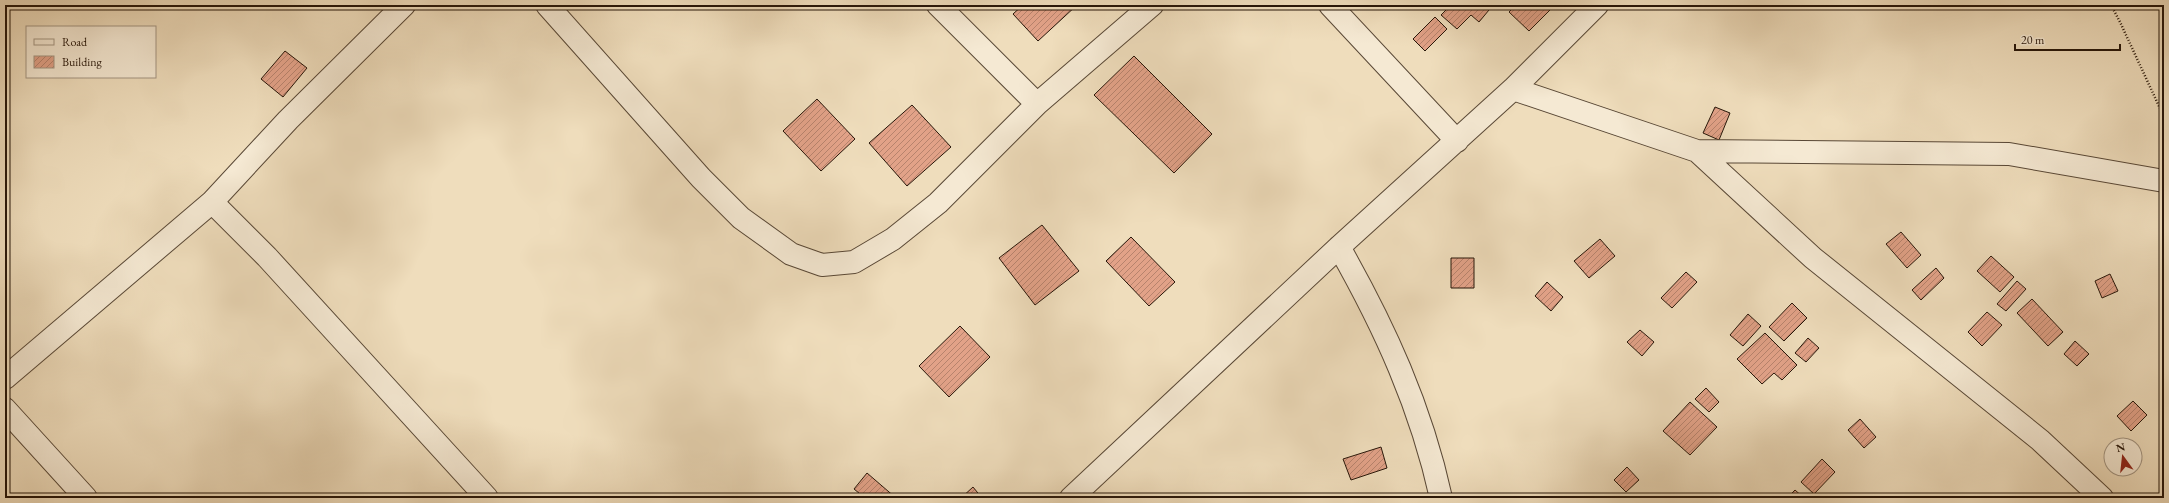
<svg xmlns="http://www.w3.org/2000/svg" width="2169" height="503" font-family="'EB Garamond',serif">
  <defs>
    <pattern id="building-hatch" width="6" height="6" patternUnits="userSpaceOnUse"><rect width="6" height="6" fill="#e2a288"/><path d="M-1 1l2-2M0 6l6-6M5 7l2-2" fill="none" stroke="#b7836d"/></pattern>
  </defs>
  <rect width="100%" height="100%" fill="#efddbc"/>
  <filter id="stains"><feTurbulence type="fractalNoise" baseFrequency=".005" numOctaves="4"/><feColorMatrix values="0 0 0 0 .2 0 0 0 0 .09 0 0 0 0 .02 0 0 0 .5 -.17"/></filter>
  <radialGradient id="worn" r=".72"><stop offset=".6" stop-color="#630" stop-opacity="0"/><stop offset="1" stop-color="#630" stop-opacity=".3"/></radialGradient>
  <path fill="url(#building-hatch)" stroke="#271609" d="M 1023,5 L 1077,5 L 1038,41 L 1013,14 Z
    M 1451,5 L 1483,5 L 1489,10 L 1479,22 L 1471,15 L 1457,29 L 1441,15 Z
    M 1516,5 L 1555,5 L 1529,31 L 1509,12 Z
    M 1760,5 L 1771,5 L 1761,8 Z
    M 1435,17 L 1447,29 L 1425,51 L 1413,39 Z
    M 285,51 L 307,68 L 283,97 L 261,79 Z
    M 1134,56 L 1212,134 L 1174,173 L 1094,95 Z
    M 817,99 L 855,139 L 821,171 L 783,131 Z
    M 912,105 L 951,147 L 907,186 L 869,143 Z
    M 1715,107 L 1730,113 L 1719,140 L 1703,133 Z
    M 1042,225 L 1079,271 L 1035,305 L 999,258 Z
    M 1901,232 L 1921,255 L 1907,268 L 1886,244 Z
    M 1131,237 L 1175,282 L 1149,306 L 1106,261 Z
    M 1600,239 L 1615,256 L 1589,278 L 1574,261 Z
    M 1991,256 L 2014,277 L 2000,292 L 1977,271 Z
    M 1451,258 L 1474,258 L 1474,288 L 1451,288 Z
    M 1936,268 L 1944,278 L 1921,300 L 1912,290 Z
    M 1686,272 L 1697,282 L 1672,308 L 1661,298 Z
    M 2110,274 L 2118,291 L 2102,298 L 2095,281 Z
    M 2017,281 L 2026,289 L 2006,311 L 1997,304 Z
    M 1547,282 L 1563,297 L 1551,311 L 1535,296 Z
    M 2032,299 L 2063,332 L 2048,346 L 2017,313 Z
    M 1792,303 L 1807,318 L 1784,341 L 1769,327 Z
    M 1987,312 L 2002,325 L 1982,346 L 1968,332 Z
    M 1748,314 L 1761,326 L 1743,346 L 1730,335 Z
    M 960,326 L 990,357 L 949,397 L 919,366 Z
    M 1640,330 L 1654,342 L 1642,356 L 1627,342 Z
    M 1765,333 L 1797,365 L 1782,380 L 1774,373 L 1762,384 L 1737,359 Z
    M 1808,338 L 1819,348 L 1806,362 L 1795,353 Z
    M 2075,341 L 2089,354 L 2077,366 L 2064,354 Z
    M 1706,388 L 1719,402 L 1709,412 L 1695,399 Z
    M 2133,401 L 2147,415 L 2131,431 L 2117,416 Z
    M 1690,402 L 1717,427 L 1690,455 L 1663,431 Z
    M 1860,419 L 1876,437 L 1864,448 L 1848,430 Z
    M 1381,447 L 1387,468 L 1351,480 L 1343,459 Z
    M 1822,459 L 1835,472 L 1814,494 L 1801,482 Z
    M 1627,467 L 1639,480 L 1626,492 L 1614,480 Z
    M 867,473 L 896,498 L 865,498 L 854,489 Z
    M 973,487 L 982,498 L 961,498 Z
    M 1795,490 L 1804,498 L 1787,498 Z"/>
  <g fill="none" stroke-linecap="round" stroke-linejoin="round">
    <g stroke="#594836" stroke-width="24">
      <path id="minor" d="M 547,5 L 701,178 L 741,218 L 791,254 L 822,265 L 854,262 L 893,239 L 938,203 L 1037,104 L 1152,5
        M 938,5 L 1037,104
        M 1330,5 L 1457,141
        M 1513,89 L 1697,151 L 2009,154 L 2164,181
        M 1697,151 L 1813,258 L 2040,440 L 2102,498
        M 212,202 L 267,257 L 487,498
        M 1339,247 C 1385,328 1421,407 1441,498
        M 5,378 L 212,202 L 288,120 L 404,5
        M 5,409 L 86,498
        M 1071,498 L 1339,247 L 1513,89 L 1597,5"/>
    </g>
    <path stroke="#271609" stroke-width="2.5" stroke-dasharray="1 2" stroke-linecap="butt" d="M 2111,5 L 2120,22 L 2164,117"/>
    <use href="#minor" stroke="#f5e9d3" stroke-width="22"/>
  </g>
  <rect width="2169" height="503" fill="none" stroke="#efddbc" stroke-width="20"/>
  <rect x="6" y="6" width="2157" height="491" fill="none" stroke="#271609" stroke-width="2"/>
  <rect x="10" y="10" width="2149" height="483" fill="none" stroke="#271609"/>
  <rect x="26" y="26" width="130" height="52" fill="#f5e9d3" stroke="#a39582"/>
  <rect x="34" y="39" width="20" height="6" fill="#f5e9d3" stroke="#a39582"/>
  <text x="62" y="46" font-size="12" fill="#271609">Road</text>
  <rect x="34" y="56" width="20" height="12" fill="url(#building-hatch)" stroke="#a39582"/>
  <text x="62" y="66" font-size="12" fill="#271609">Building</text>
  <g transform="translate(2123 457) rotate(345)"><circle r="19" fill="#f5e9d3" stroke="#a39582"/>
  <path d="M0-3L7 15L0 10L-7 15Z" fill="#8f2418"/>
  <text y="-6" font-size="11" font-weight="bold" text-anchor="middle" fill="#271609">N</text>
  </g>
  <path d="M2015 44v6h105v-6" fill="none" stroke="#271609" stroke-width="2"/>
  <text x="2021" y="44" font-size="12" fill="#271609" stroke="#f5e9d3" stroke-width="3" paint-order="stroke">20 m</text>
  <rect width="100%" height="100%" filter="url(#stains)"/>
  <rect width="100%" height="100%" fill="url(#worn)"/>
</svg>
